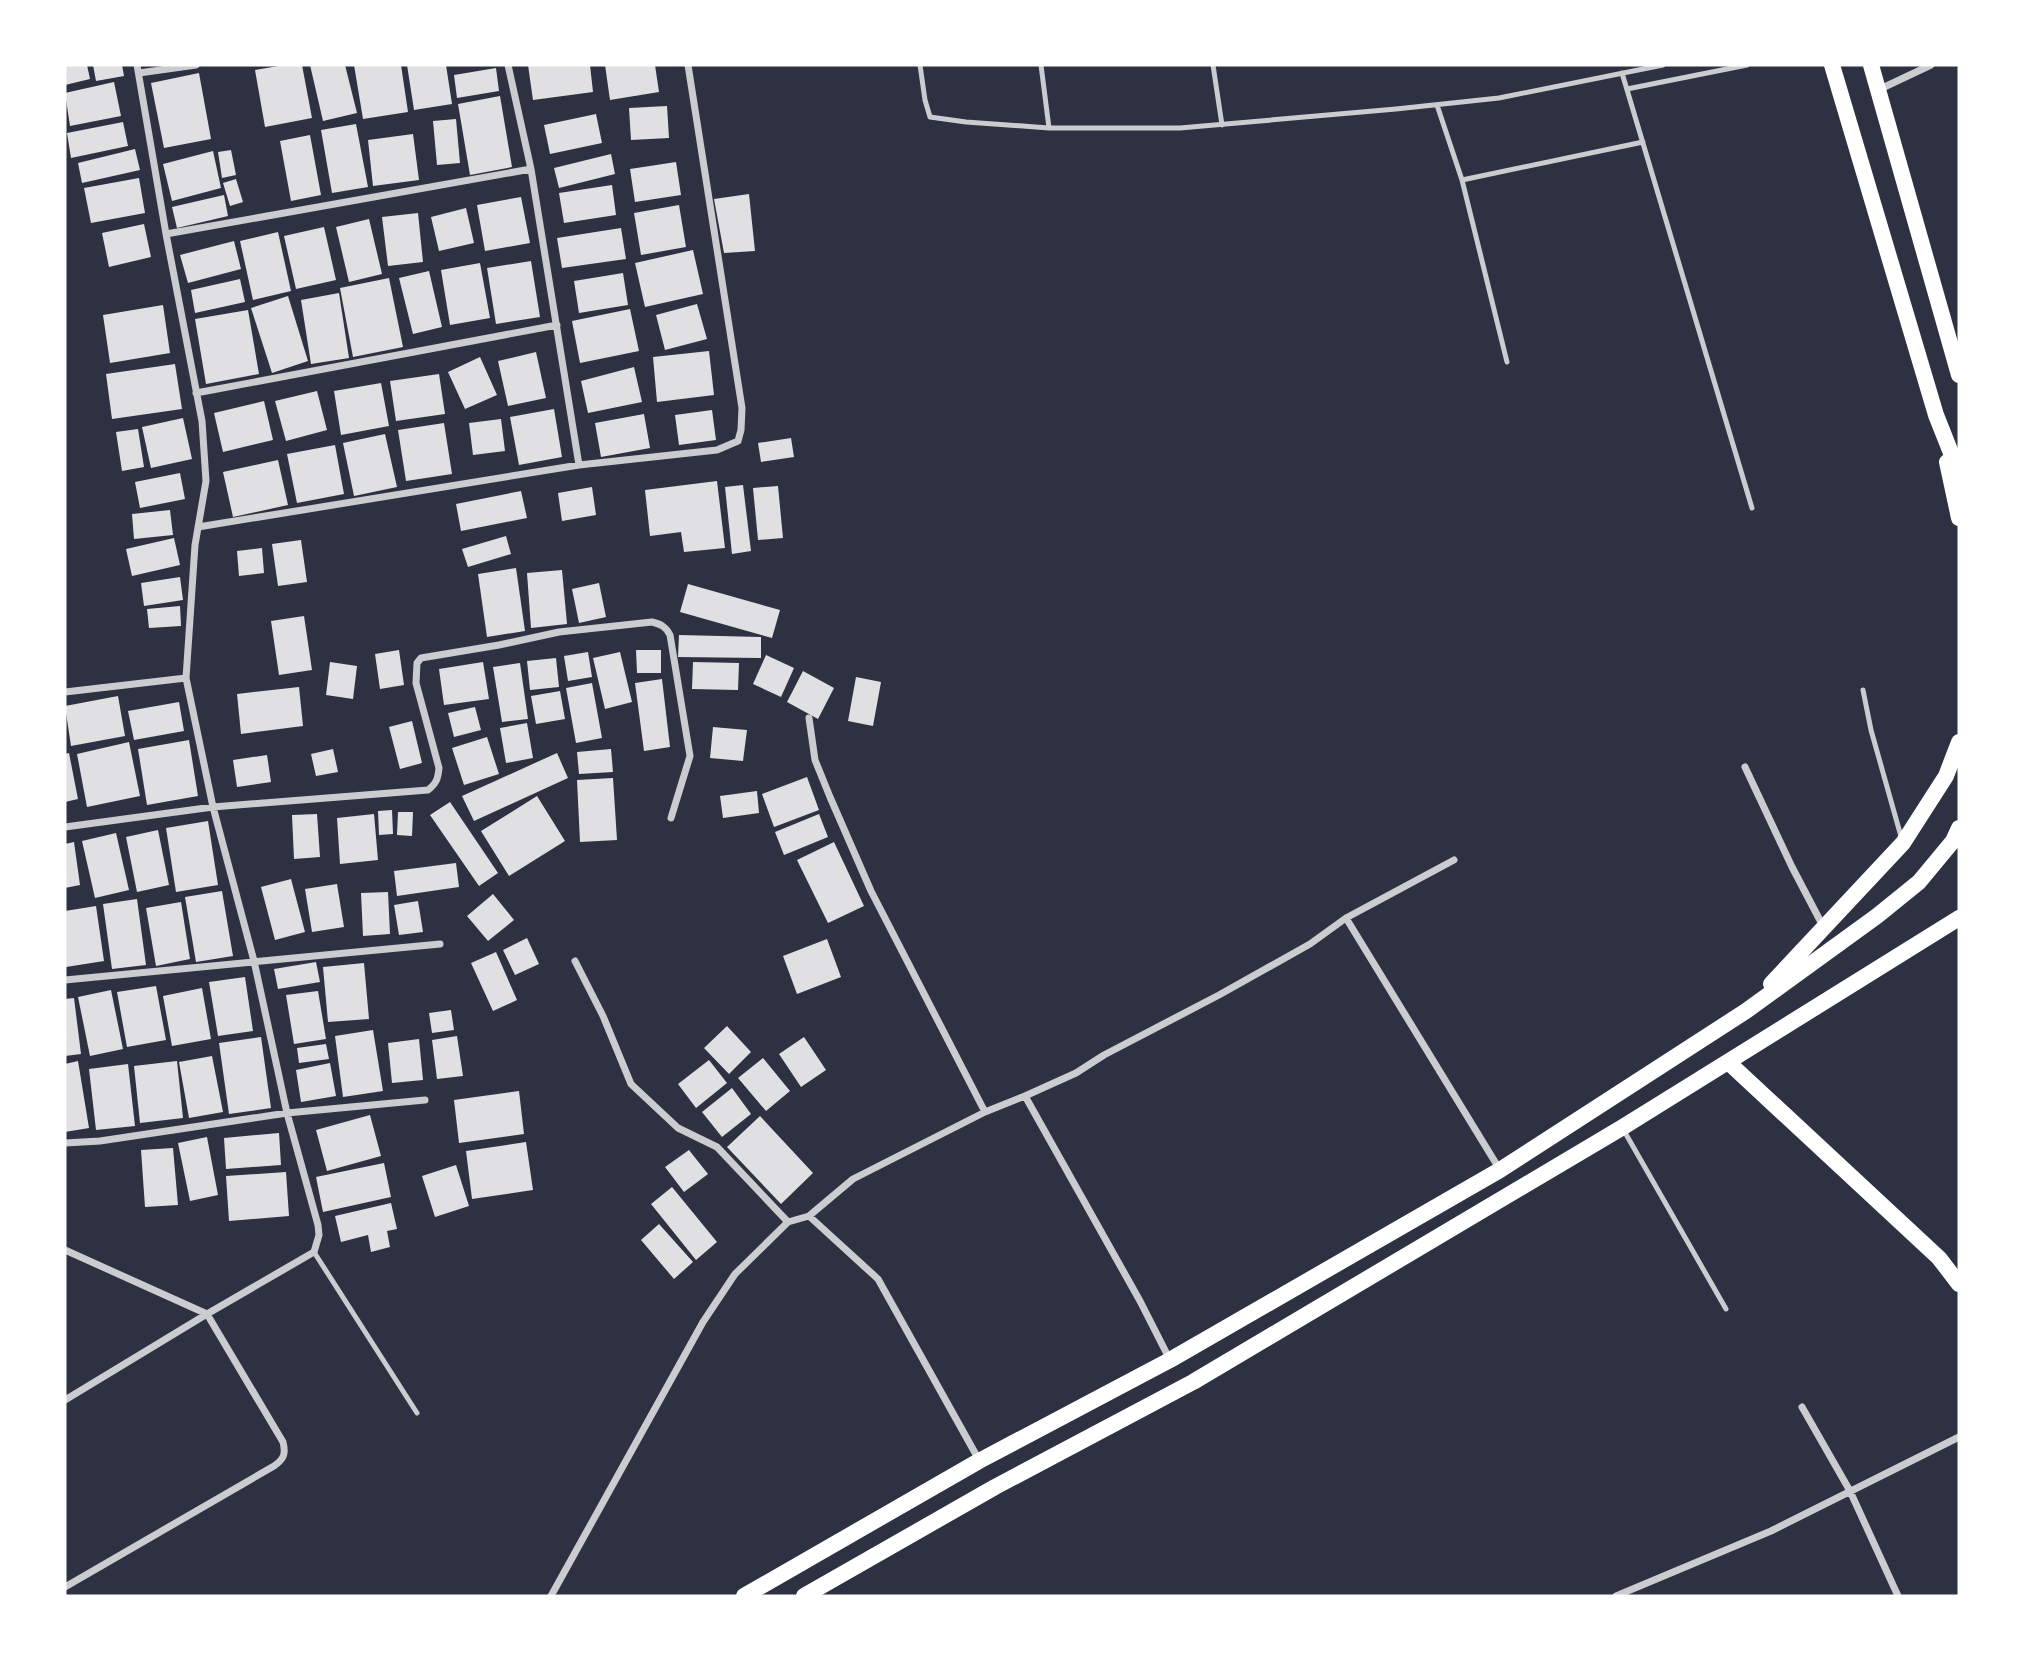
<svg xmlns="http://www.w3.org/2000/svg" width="2024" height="1661" font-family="Barlow,sans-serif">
  <rect width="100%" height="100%" fill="#2d3142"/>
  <path fill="#e0e0e3" d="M 65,65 L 87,65 L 90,79 L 65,85 Z
    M 93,65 L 122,65 L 124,76 L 96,81 Z
    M 284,65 L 302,65 L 312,118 L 265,127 L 255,70 Z
    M 310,65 L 345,65 L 357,113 L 323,121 Z
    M 354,65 L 401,65 L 408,112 L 363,119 Z
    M 407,65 L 446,65 L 452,104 L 414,110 Z
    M 528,65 L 590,65 L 593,92 L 533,100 Z
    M 605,65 L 655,65 L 659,92 L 610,100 Z
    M 496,68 L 499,91 L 457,98 L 454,75 Z
    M 199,73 L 211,139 L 164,148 L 151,83 Z
    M 114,82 L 121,116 L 70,126 L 65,93 Z
    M 500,96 L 512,167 L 470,175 L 458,104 Z
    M 667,106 L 669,138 L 631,140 L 629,108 Z
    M 596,114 L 602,143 L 550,154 L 544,125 Z
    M 456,119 L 460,163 L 437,165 L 433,121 Z
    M 123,122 L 128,146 L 71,158 L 67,133 Z
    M 356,124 L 368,187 L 332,193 L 321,130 Z
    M 413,134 L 419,180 L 373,186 L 368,140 Z
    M 310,135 L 321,195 L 291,201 L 280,141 Z
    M 135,149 L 140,170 L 82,183 L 78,163 Z
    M 231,150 L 236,175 L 222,178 L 218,152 Z
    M 213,151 L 221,188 L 172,201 L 163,164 Z
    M 611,154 L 615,174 L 559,188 L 554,168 Z
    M 676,162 L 681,195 L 635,202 L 630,169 Z
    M 139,178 L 145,213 L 91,223 L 84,188 Z
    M 236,179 L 243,202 L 230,206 L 223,183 Z
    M 612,185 L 616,215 L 564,223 L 559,193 Z
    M 749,194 L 755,251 L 724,253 L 714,199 Z
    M 224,195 L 228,216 L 177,228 L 172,207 Z
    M 521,197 L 530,243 L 485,251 L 477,205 Z
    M 679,205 L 686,247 L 641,255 L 634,213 Z
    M 466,208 L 474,243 L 439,251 L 431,217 Z
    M 418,213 L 423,262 L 388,266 L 382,217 Z
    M 369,219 L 382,274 L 349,282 L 336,227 Z
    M 144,224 L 151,257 L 109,267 L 102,233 Z
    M 324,227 L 336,280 L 296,289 L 284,236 Z
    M 621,228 L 626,259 L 562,268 L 557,238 Z
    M 278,232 L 291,291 L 253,300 L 240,241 Z
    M 234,241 L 241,269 L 188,283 L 180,255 Z
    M 693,250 L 703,294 L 645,307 L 635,263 Z
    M 531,261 L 540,317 L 496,324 L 487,268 Z
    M 480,263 L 490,318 L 450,325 L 441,270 Z
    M 429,271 L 442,327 L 413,334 L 399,278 Z
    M 623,273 L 628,305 L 579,313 L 574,281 Z
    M 389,278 L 403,347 L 353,357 L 340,288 Z
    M 240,279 L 245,302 L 195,313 L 191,290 Z
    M 339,293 L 349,358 L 311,364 L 301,300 Z
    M 288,296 L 308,361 L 272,373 L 251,308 Z
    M 697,304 L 707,339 L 665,350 L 656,315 Z
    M 163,305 L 170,353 L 110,363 L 103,315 Z
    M 630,309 L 639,351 L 580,363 L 572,321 Z
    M 248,310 L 259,374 L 206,384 L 195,319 Z
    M 709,351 L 714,395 L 657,402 L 653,357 Z
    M 536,352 L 546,398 L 508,406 L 498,361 Z
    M 480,357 L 497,395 L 465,409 L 448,372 Z
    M 175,364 L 182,409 L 112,419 L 106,374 Z
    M 634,367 L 642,402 L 588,413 L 581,381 Z
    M 439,374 L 445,414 L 396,421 L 390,381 Z
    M 381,383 L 389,426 L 341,435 L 334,391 Z
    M 317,391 L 327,430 L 286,441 L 275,401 Z
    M 264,401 L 273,440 L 223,452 L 214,413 Z
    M 554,409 L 562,457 L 519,465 L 510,417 Z
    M 712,410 L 716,440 L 679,445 L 675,415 Z
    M 644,414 L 650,448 L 601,457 L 595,423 Z
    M 183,418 L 192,459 L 151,468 L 142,427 Z
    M 501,419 L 505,451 L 473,455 L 469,423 Z
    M 444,423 L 452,474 L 406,481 L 398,430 Z
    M 138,429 L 144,467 L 122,471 L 116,432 Z
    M 385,434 L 397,487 L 354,496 L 343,443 Z
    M 791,438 L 794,457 L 761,462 L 758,443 Z
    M 335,445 L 344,494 L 297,503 L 287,454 Z
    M 278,460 L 288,505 L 233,517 L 223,472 Z
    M 180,473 L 185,499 L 140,508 L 135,482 Z
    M 717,481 L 725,548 L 684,552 L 681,532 L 650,536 L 645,490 Z
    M 743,485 L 751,551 L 732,554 L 725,487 Z
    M 778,486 L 783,538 L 758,540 L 753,488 Z
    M 592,487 L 596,515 L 562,521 L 558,493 Z
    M 521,491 L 527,518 L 461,531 L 456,504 Z
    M 170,510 L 173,535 L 134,539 L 132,514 Z
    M 506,536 L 511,554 L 468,567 L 462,549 Z
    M 174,538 L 180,565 L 132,576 L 126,549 Z
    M 301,540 L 307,582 L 278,586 L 272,544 Z
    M 262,548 L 264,573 L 239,576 L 237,551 Z
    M 516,568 L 525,631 L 487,637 L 478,574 Z
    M 562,570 L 567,624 L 531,628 L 527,573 Z
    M 180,577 L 183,600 L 144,606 L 141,583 Z
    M 599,583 L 606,617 L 579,623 L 572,589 Z
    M 688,584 L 780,610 L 772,638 L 680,612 Z
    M 180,606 L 181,626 L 149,628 L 147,609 Z
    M 304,616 L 312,670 L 279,675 L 271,621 Z
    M 679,635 L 761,637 L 761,658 L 678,657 Z
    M 399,650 L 404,685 L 380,689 L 375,654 Z
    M 636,650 L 661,650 L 661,673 L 637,673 Z
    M 588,652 L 592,677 L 568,681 L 564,656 Z
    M 620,652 L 632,702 L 605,709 L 593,658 Z
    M 766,655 L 794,668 L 781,697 L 753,684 Z
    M 556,658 L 559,687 L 530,690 L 527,661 Z
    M 330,662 L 357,666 L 353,699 L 326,695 Z
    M 483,662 L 489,699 L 444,705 L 439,669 Z
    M 693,662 L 739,663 L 738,690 L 692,689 Z
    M 520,663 L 528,719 L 502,722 L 493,667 Z
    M 803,671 L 834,688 L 818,719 L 787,702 Z
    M 856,677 L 881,682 L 873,726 L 848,721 Z
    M 662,679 L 670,747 L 644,751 L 635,683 Z
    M 592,683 L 602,738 L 576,743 L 566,688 Z
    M 299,687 L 303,726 L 241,734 L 237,694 Z
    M 560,691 L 565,719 L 536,724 L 531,696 Z
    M 118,696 L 125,736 L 71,746 L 65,706 Z
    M 179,702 L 184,731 L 134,740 L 128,711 Z
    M 475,707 L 481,730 L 454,737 L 448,713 Z
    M 412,721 L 422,763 L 400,769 L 389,727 Z
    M 527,723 L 533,758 L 506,763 L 500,728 Z
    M 713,727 L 747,730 L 743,761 L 710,758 Z
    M 487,737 L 499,774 L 464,785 L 452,748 Z
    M 189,740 L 198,796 L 147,805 L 138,749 Z
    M 129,742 L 140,796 L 87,807 L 77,754 Z
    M 333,749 L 338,772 L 316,776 L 311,754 Z
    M 611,749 L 613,772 L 579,774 L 577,752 Z
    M 69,753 L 78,799 L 65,802 L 65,754 Z
    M 557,753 L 568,778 L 474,821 L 462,796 Z
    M 267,755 L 271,782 L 237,787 L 233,760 Z
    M 807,777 L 819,810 L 774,827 L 762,794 Z
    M 613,778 L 617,840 L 580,842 L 577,780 Z
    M 757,791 L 759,813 L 723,818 L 720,796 Z
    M 537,796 L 565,841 L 509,876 L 481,831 Z
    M 450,802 L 498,873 L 479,886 L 430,815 Z
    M 392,810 L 393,834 L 379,835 L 378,811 Z
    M 398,812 L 413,812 L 412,836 L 397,835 Z
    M 317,814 L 320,857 L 294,859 L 292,815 Z
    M 374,814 L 378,860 L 340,864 L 337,818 Z
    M 819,814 L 828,837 L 784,855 L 775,832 Z
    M 208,821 L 218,885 L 176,892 L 166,828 Z
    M 158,830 L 169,885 L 137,892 L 126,837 Z
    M 116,833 L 129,890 L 95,898 L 82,841 Z
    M 74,842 L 80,885 L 65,888 L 65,844 Z
    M 834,842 L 864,906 L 828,923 L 797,860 Z
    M 456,863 L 459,887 L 397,896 L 394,871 Z
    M 291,879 L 305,932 L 275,940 L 261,887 Z
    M 337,884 L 344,927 L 312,932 L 305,889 Z
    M 222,891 L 233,956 L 196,962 L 185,897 Z
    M 388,892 L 390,934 L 363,936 L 361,893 Z
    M 493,894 L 514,920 L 488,941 L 467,916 Z
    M 137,899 L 146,965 L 112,969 L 103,904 Z
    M 418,901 L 423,932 L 399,935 L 394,905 Z
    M 181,902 L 190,959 L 156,966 L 146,908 Z
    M 96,906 L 104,961 L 66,967 L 65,911 Z
    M 527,938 L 539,964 L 515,975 L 503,950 Z
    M 827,939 L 841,977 L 797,994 L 783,956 Z
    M 496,952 L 517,1000 L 493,1011 L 471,963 Z
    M 316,962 L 320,982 L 278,989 L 274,969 Z
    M 364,963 L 369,1019 L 328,1022 L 323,967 Z
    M 245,977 L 253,1031 L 218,1036 L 209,982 Z
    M 156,986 L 166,1040 L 127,1047 L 117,992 Z
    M 202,988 L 211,1039 L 172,1046 L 163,996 Z
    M 111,990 L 123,1049 L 90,1056 L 78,997 Z
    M 318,991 L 326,1039 L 294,1044 L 286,995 Z
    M 74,998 L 81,1054 L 65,1056 L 65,999 Z
    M 451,1010 L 454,1030 L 432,1033 L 429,1013 Z
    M 727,1026 L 751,1052 L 729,1074 L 704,1048 Z
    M 373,1030 L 383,1091 L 343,1097 L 335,1036 Z
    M 457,1036 L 463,1076 L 437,1079 L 432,1040 Z
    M 261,1037 L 271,1108 L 229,1114 L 219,1043 Z
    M 804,1037 L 826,1070 L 801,1087 L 779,1054 Z
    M 419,1039 L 423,1080 L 392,1083 L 388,1043 Z
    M 326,1044 L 329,1059 L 299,1063 L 297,1048 Z
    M 212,1056 L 223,1112 L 189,1118 L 179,1062 Z
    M 763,1058 L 790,1091 L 766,1111 L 738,1078 Z
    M 709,1060 L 727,1083 L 696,1108 L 678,1084 Z
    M 78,1061 L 89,1128 L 65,1132 L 65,1064 Z
    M 177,1061 L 183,1118 L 140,1123 L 134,1066 Z
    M 330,1063 L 336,1096 L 301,1102 L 296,1070 Z
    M 128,1064 L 135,1126 L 96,1130 L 89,1069 Z
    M 732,1088 L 751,1114 L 722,1137 L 702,1112 Z
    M 519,1091 L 524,1134 L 459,1143 L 454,1100 Z
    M 370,1115 L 381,1156 L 327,1171 L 316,1130 Z
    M 760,1116 L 813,1173 L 781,1204 L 727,1147 Z
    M 279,1133 L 281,1165 L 226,1169 L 224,1138 Z
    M 207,1137 L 218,1195 L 190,1201 L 178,1143 Z
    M 526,1142 L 533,1190 L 472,1199 L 466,1151 Z
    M 173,1148 L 178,1205 L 145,1207 L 141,1150 Z
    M 689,1150 L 708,1174 L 684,1192 L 665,1167 Z
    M 384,1163 L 391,1197 L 323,1212 L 316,1177 Z
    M 456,1165 L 469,1206 L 435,1217 L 422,1176 Z
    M 286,1172 L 289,1216 L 229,1221 L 226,1176 Z
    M 672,1187 L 717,1242 L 696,1260 L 651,1204 Z
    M 391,1203 L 397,1229 L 387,1231 L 390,1247 L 371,1252 L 368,1235 L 341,1242 L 335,1216 Z
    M 659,1224 L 693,1262 L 674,1279 L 641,1240 Z"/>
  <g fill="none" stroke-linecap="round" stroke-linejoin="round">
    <path stroke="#caccd0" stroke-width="5" d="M 920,65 L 925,100 L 930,117 L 966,122 L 1049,128 L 1180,128 L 1396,109 L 1499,98 L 1663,65
      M 1041,65 L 1049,128
      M 1213,65 L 1222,125
      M 1622,73 L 1752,508
      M 1627,89 L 1747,65
      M 1437,105 L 1462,180 L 1507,362
      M 1462,180 L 1643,142
      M 1863,690 L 1871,730 L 1902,840
      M 1623,1129 L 1726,1309
      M 314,1252 L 417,1413"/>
    <path stroke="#caccd0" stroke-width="7" d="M 137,65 L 166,234
      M 508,65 L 531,169 L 579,465
      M 139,73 L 196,65
      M 1878,90 L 1931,65
      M 196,393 L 557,325
      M 198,527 L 579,465 L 717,450 L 738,441 L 741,430 L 742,408 L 688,65
      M 65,692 L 186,678
      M 809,718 L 815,760 L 830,797 L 871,891 L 985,1112
      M 1745,767 L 1792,867 L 1824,928
      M 65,827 L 213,807 L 428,790 C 437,783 438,778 439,768 L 416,683 L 417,663 L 421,658 L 499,645 L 559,632 L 652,622 C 661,624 666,627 670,635 L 690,756 L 671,818
      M 1346,918 L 1500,1170
      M 575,961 L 603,1016 L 631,1084 L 678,1128 L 717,1147 L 788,1222
      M 65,980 L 440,944
      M 1025,1096 L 1140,1301 L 1170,1360
      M 65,1143 L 100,1141 L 287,1113 L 425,1100
      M 809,1216 L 878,1279 L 979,1460
      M 65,1250 L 207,1314 L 283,1442 C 286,1454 284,1459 274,1466 L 65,1587
      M 65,1400 L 207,1314 L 314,1252 L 319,1235 L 318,1225 L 287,1113 L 254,961 L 213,807 L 186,678 L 195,545 L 206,481 L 202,421 L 166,234 L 531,169
      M 1802,1407 L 1850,1491 L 1898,1596
      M 551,1596 L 703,1322 L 735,1274 L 788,1222 L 809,1216 L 853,1179 L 985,1112 L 1025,1096 L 1076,1073 L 1104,1055 L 1219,995 L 1310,944 L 1346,918 L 1454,860
      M 1616,1596 L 1771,1531 L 1959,1437"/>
    <path stroke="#fff" stroke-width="16" d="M 1832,65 L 1936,415 L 1959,473
      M 1871,65 L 1959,375
      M 1947,462 L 1959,518
      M 1771,984 L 1903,843 L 1946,776 L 1959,742
      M 1728,1062 L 1939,1258 L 1959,1284
      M 744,1596 L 979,1461 L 1170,1360 L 1500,1170 L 1746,1011 L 1877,916 L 1919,882 L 1953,841 L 1959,828
      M 804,1596 L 995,1487 L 1193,1382 L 1623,1127 L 1959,918"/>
  </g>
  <rect width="2024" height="1661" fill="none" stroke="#ffffff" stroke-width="133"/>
</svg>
